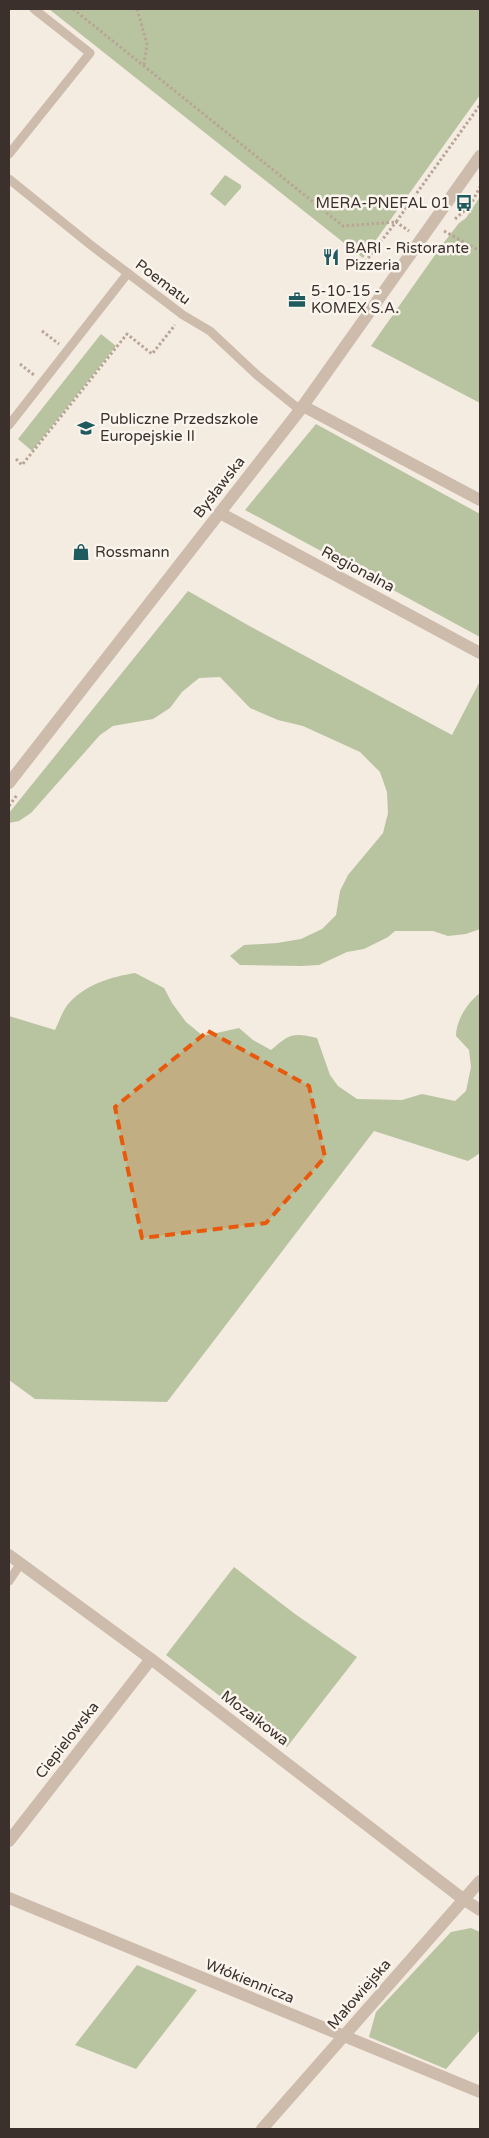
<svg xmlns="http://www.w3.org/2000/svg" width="489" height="2138" font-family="'Varela Round',sans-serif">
  <rect width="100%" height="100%" fill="#f4ebe1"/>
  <path fill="#b8c4a0" d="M 49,9 L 480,9 L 480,95 L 363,258 Z
    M 225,175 L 241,185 L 241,188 L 225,206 L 210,194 Z
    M 479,198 L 480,198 L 480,403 L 371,346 L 442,245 L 459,223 L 466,218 Z
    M 101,334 L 116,346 L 32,451 L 18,439 Z
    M 316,424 L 480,514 L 480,637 L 245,510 Z
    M 188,591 L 253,628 L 452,735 L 480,681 L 480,929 L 466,934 L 448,936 L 433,931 L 395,931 L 388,937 L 364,949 L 347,952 L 319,965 L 301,966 L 240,965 L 230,956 L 244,945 L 277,943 L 301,939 L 322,929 L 336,915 L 340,891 L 348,875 L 383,833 L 388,813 L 387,792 L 380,772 L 360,752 L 303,726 L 278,720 L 250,708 L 220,677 L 199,678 L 182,692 L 170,708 L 153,719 L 113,726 L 100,735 L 31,813 L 19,821 L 9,823 L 9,813 Z
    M 135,973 L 164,988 L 172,1003 L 186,1022 L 203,1036 L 239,1028 L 253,1040 L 271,1050 C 289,1034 293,1032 317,1038 L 330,1075 L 338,1086 L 357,1099 L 402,1100 L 422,1094 L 455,1101 L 466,1091 L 471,1067 L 469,1050 L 456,1036 C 456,1020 468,1002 480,993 L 480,1153 L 468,1161 L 374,1131 L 167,1402 L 35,1399 L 9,1380 L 9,1016 L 55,1030 C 59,1022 63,1009 70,1002 C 87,984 111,977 135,973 Z
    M 234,1567 L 295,1614 L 357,1657 L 287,1747 L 166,1655 Z
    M 471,1928 L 480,1932 L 480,2030 L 446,2069 L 369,2037 L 376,2012 L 451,1932 Z
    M 137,1965 L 197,1990 L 136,2069 L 75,2045 Z"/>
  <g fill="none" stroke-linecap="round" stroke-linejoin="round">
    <path stroke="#b9a596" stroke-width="3" stroke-dasharray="2.5 2.5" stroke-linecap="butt" d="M 73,9 L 343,226 L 396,222 L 480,105
      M 137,9 L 147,44 L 144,65
      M 455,219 L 470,206 L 480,187
      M 444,231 L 480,251
      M 362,266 L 396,222 L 409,231
      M 42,331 L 59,344
      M 20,364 L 34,375
      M 16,459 L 22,465 L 127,334 L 152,354 L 175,325
      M 9,806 L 17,795"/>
    <path stroke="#cdbbac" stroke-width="9" d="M 9,154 L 90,53 L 34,9
      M 9,179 L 92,246 L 183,315 L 210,331 L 257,375 L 300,410
      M 9,425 L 128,273
      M 9,1581 L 21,1563"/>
    <path stroke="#cdbbac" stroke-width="12" d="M 303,406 L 480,500
      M 220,513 L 480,653
      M 9,1841 L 151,1659
      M 9,1898 L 480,2092
      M 262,2129 L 480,1881"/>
    <path stroke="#cdbbac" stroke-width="12" d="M 9,783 L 300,410 L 480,156
      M 9,1555 L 151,1659 L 463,1899 L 480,1910"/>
  </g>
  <path fill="#e8590c" fill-opacity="0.2" stroke="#e8590c" stroke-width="4" stroke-dasharray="10 6" stroke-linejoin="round" d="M 208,1031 L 309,1086 L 325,1157 L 266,1223 L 142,1238 L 115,1107 Z"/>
  <defs>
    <g id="bus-bare" transform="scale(1.35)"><path d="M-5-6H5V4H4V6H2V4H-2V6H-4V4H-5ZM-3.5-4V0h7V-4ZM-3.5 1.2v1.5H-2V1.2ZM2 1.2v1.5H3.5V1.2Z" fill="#1f5a5e" stroke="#fbf5ee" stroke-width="2.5" paint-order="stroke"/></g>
    <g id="restaurant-bare" transform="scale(1.35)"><path d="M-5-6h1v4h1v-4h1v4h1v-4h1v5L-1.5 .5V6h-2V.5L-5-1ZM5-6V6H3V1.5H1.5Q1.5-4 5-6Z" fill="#1f5a5e" stroke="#fbf5ee" stroke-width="2.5" paint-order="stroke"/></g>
    <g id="office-bare" transform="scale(1.35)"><path d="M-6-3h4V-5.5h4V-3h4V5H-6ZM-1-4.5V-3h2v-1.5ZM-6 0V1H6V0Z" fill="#1f5a5e" stroke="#fbf5ee" stroke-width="2.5" paint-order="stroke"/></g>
    <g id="school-bare" transform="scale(1.35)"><path d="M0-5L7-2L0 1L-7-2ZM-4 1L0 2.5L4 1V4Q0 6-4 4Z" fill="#1f5a5e" stroke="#fbf5ee" stroke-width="2.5" paint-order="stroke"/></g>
    <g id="shop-bare" transform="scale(1.35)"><path d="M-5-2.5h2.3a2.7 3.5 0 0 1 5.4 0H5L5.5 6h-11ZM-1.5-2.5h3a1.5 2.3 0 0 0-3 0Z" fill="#1f5a5e" stroke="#fbf5ee" stroke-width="2.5" paint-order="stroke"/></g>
  </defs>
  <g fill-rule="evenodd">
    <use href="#bus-bare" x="464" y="203"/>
    <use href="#restaurant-bare" x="331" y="257"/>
    <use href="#office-bare" x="297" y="300"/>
    <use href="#school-bare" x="86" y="428"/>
    <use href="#shop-bare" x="81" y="552"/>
  </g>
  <g text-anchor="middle" stroke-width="5" stroke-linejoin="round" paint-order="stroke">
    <g font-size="15" fill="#3b302b" stroke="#fbf5ee" text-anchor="start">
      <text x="450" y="208" text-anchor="end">MERA-PNEFAL 01</text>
      <text x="345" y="253">BARI - Ristorante<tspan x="345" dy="17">Pizzeria</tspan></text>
      <text x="311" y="296">5-10-15 -<tspan x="311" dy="17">KOMEX S.A.</tspan></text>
      <text x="100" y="424">Publiczne Przedszkole<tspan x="100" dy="17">Europejskie II</tspan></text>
      <text x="95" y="557">Rossmann</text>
    </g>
    <g font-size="15" fill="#3b302b" stroke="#fbf5ee">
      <text transform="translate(163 282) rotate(37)" y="5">Poematu</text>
      <text transform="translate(219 487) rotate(-52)" y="5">Bysławska</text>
      <text transform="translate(358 569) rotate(28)" y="5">Regionalna</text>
      <text transform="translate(255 1718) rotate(37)" y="5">Mozaikowa</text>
      <text transform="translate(67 1740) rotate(-52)" y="5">Ciepielowska</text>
      <text transform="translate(250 1981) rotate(22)" y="5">Włókiennicza</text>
      <text transform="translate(359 1994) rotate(-49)" y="5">Małowiejska</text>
    </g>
  </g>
  <rect width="489" height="2138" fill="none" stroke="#3b302b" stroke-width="20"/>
</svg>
